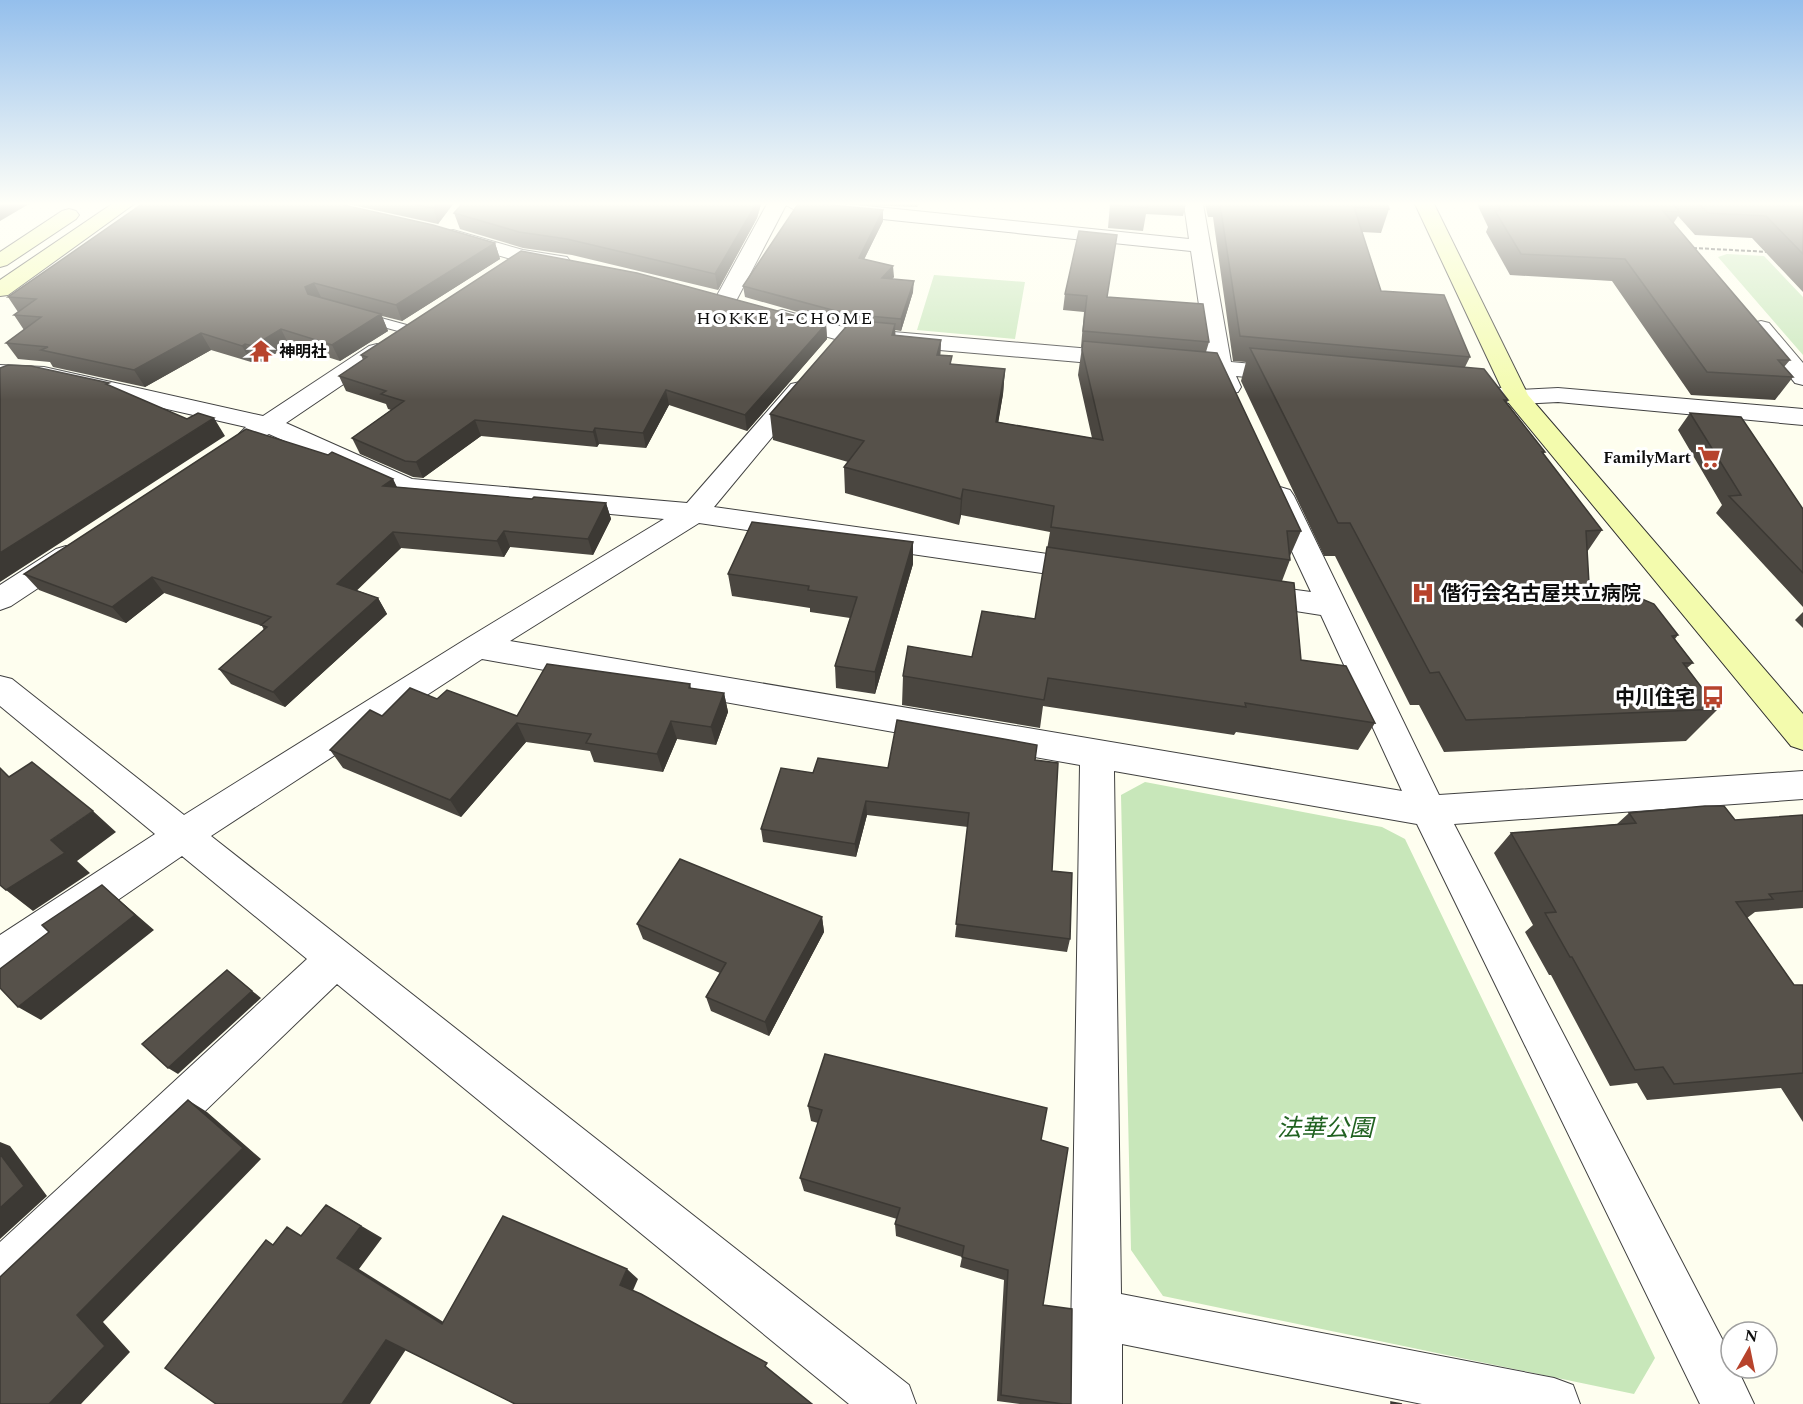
<svg xmlns="http://www.w3.org/2000/svg" width="1803" height="1404" font-family="Spectral,'Noto Sans JP',serif">
  <rect width="100%" height="100%" fill="#fefeef"/>
  <path fill="#c8e7ba" d="M 1727,254 L 1764,256 L 1803,297 L 1803,355 L 1718,257 Z
    M 934,275 L 1025,282 L 1015,339 L 917,330 Z
    M 1145,782 L 1382,827 L 1405,839 L 1655,1358 L 1634,1394 L 1163,1296 L 1131,1250 L 1121,795 Z"/>
  <g fill="none" stroke-linecap="round" stroke-linejoin="round">
    <g stroke="#414141" stroke-width="2">
      <path id="lane" d="M 359,312 L 414,327 L 416,330 L 409,334 L 354,319 L 352,316 Z"/>
    </g>
    <g stroke="#414141" stroke-width="2">
      <path id="street" d="M 767,204 L 847,204 L 1189,239 L 1184,204 L 1203,204 L 1231,362 L 1287,367 L 1295,369 L 1299,374 L 1295,379 L 1287,381 L 1236,376 L 1241,387 L 1238,392 L 1229,394 L 1220,392 L 1211,374 L 1172,369 L 1168,364 L 1172,359 L 1180,357 L 1207,359 L 1191,251 L 795,210 L 786,205 L 736,301 L 733,306 L 725,308 L 717,306 L 714,301 Z
        M 453,230 L 523,250 L 567,257 L 570,261 L 567,265 L 560,267 L 521,262 L 446,240 L 443,236 L 446,232 Z
        M 782,310 L 847,328 L 1126,352 L 1134,354 L 1138,359 L 1134,364 L 1126,366 L 846,342 L 774,322 L 771,317 L 774,312 Z
        M 1761,321 L 1769,323 L 1803,363 L 1803,385 L 1795,383 L 1750,328 L 1753,323 Z
        M 377,344 L 385,346 L 389,351 L 385,356 L 286,423 L 412,479 L 687,503 L 791,384 L 800,382 L 809,384 L 812,389 L 714,507 L 1090,560 L 1100,563 L 1105,570 L 1100,577 L 1090,580 L 699,523 L 510,641 L 1402,791 L 1321,615 L 1251,604 L 1240,601 L 1236,594 L 1240,587 L 1251,584 L 1311,592 L 1266,496 L 1270,490 L 1280,487 L 1290,490 L 1294,496 L 1439,795 L 1803,771 L 1803,799 L 1454,824 L 1731,1356 L 1731,1368 L 1737,1368 L 1754,1404 L 1700,1404 L 1417,824 L 1114,771 L 1121,1294 L 1554,1378 L 1573,1385 L 1580,1404 L 1422,1404 L 1122,1344 L 1122,1404 L 1070,1404 L 1080,765 L 482,659 L 211,836 L 909,1385 L 916,1404 L 849,1404 L 337,984 L 17,1292 L 0,1299 L 0,1242 L 307,959 L 182,856 L 14,971 L 0,977 L 0,935 L 155,834 L 0,706 L 0,676 L 12,679 L 184,815 L 466,639 L 664,519 L 407,495 L 269,434 L 252,442 L 243,439 L 239,434 L 246,427 L 44,381 L 0,379 L 0,365 L 44,367 L 263,416 L 369,346 Z
        M 1485,386 L 1517,390 L 1558,388 L 1803,409 L 1803,425 L 1558,402 L 1517,404 L 1476,398 L 1473,393 L 1476,388 Z
        M 66,546 L 76,549 L 80,556 L 76,563 L 11,606 L 0,610 L 0,585 L 56,549 Z"/>
    </g>
    <g stroke="#303030" stroke-width="2">
      <path id="secondary" d="M 112,204 L 134,204 L 8,295 L 0,296 L 0,280 Z
        M 1415,204 L 1434,204 L 1528,395 L 1803,714 L 1803,750 L 1791,746 L 1508,402 Z
        M 69,209 L 76,211 L 79,215 L 76,219 L 7,265 L 0,267 L 0,252 L 62,211 Z"/>
    </g>
    <path stroke="#303030" stroke-width="2" stroke-dasharray="4 2" stroke-linecap="butt" d="M 1693,248 L 1770,252"/>
    <use href="#lane" fill="#fff" fill-rule="evenodd"/>
    <use href="#street" fill="#fff" fill-rule="evenodd"/>
    <use href="#secondary" fill="#f3fbad" fill-rule="evenodd"/>
  </g>
  <path fill="#4a4640" d="M 348,204 L 453,204 L 438,224 Z
    M 462,204 L 761,204 L 757,218 L 718,290 L 572,255 L 523,248 L 460,229 L 454,213 Z
    M 842,204 L 919,204 L 917,207 Z
    M 1110,204 L 1186,204 L 1183,216 L 1146,214 L 1143,231 L 1108,228 Z
    M 1205,204 L 1387,204 L 1389,209 L 1381,233 L 1362,232 L 1381,291 L 1470,357 L 1465,367 L 1508,400 L 1507,403 L 1545,452 L 1543,454 L 1602,530 L 1587,552 L 1590,601 L 1678,635 L 1675,639 L 1693,663 L 1687,668 L 1718,709 L 1686,741 L 1444,752 L 1419,705 L 1410,705 L 1335,556 L 1324,556 L 1241,381 L 1246,362 L 1233,361 L 1213,217 L 1208,217 Z
    M 1477,204 L 1803,204 L 1803,292 L 1752,238 L 1695,235 L 1678,216 L 1673,224 L 1790,360 L 1784,367 L 1793,377 L 1775,400 L 1691,395 L 1612,281 L 1510,275 L 1486,232 L 1488,227 Z
    M 883,221 L 864,259 L 894,277 L 892,279 L 913,292 L 901,331 L 895,330 L 895,335 L 941,340 L 940,355 L 952,364 L 1005,369 L 1003,394 L 998,422 L 1092,438 L 1078,375 L 1082,347 L 1081,347 L 1084,312 L 1063,310 L 1065,294 L 1107,297 L 1209,342 L 1206,352 L 1301,531 L 1290,556 L 1290,560 L 1282,581 L 1301,660 L 1375,723 L 1358,750 L 1236,732 L 1234,735 L 1043,706 L 1040,728 L 902,705 L 903,676 L 972,657 L 1035,619 L 1050,532 L 961,515 L 959,525 L 845,493 L 844,467 L 848,462 L 773,440 L 770,414 L 847,326 L 745,297 L 743,286 Z
    M 495,243 L 500,259 L 402,321 L 382,316 L 388,331 L 340,361 L 289,345 L 262,362 L 254,360 L 251,362 L 211,350 L 145,387 L 53,367 L 50,362 L 18,359 L 6,343 L 24,330 L 14,315 L 18,312 L 8,297 Z
    M 826,324 L 827,339 L 747,431 L 669,405 L 646,448 L 599,444 L 597,447 L 481,436 L 423,478 L 413,477 L 360,454 L 352,438 L 391,410 L 388,409 L 386,404 L 346,391 L 339,376 L 363,360 L 361,355 Z
    M 1690,413 L 1803,509 L 1803,607 L 1716,513 L 1722,505 L 1678,430 Z
    M 393,479 L 397,487 L 532,499 L 606,503 L 611,519 L 593,555 L 510,547 L 504,557 L 401,548 L 356,590 L 378,598 L 387,614 L 285,707 L 231,684 L 219,669 L 264,630 L 262,626 L 164,593 L 126,623 L 39,590 L 24,574 Z
    M 913,542 L 913,564 L 875,694 L 836,688 L 835,666 L 850,618 L 810,612 L 810,608 L 732,596 L 728,574 Z
    M 1803,612 L 1803,628 L 1795,620 Z
    M 690,684 L 691,688 L 724,693 L 728,712 L 716,745 L 677,739 L 663,772 L 594,762 L 590,751 L 526,742 L 461,817 L 343,768 L 330,750 L 382,716 L 437,699 L 517,716 Z
    M 1035,760 L 1052,871 L 1070,939 L 1067,952 L 955,937 L 968,827 L 867,815 L 856,857 L 763,842 L 761,829 L 813,773 Z
    M 1629,813 L 1735,820 L 1803,815 L 1803,908 L 1755,912 L 1747,918 L 1794,985 L 1803,985 L 1803,1122 L 1781,1088 L 1647,1100 L 1637,1083 L 1610,1086 L 1551,975 L 1549,975 L 1525,932 L 1533,925 L 1494,853 L 1511,833 L 1617,824 Z
    M 822,917 L 824,932 L 769,1036 L 711,1011 L 706,997 L 720,973 L 643,939 L 637,924 Z
    M 808,1106 L 1041,1140 L 1043,1305 L 1071,1404 L 1020,1404 L 997,1401 L 1004,1280 L 960,1267 L 962,1257 L 896,1236 L 895,1224 L 897,1219 L 804,1191 L 800,1178 L 818,1123 L 811,1121 Z"/>
  <path fill="#3c3934" d="M 3,204 L 29,204 L 0,221 L 0,205 Z
    M 436,204 L 453,204 L 438,224 L 433,208 Z
    M 756,204 L 761,204 L 757,218 L 718,290 L 715,274 Z
    M 883,210 L 883,221 L 859,270 L 859,258 Z
    M 495,243 L 500,259 L 402,321 L 396,305 Z
    M 893,266 L 894,277 L 882,289 L 882,278 Z
    M 914,281 L 913,292 L 901,331 L 901,319 Z
    M 314,283 L 322,299 L 308,294 L 305,287 Z
    M 381,314 L 388,331 L 340,361 L 332,345 Z
    M 826,324 L 827,339 L 747,431 L 745,415 Z
    M 895,324 L 896,348 L 892,335 Z
    M 281,329 L 289,345 L 262,362 L 253,346 Z
    M 201,333 L 211,350 L 145,387 L 134,370 Z
    M 941,340 L 940,365 L 937,355 Z
    M 245,344 L 254,360 L 251,362 L 242,346 Z
    M 1005,369 L 1003,394 L 994,448 L 996,422 Z
    M 666,390 L 669,405 L 646,448 L 643,433 Z
    M 214,418 L 225,436 L 0,582 L 0,553 Z
    M 475,420 L 481,436 L 423,478 L 416,462 Z
    M 595,428 L 599,444 L 597,447 L 593,432 Z
    M 393,479 L 400,495 L 383,486 Z
    M 963,489 L 961,515 L 959,525 L 961,499 Z
    M 606,503 L 611,519 L 593,555 L 588,539 Z
    M 504,531 L 510,547 L 504,557 L 497,541 Z
    M 393,532 L 401,548 L 347,600 L 337,584 Z
    M 913,542 L 913,564 L 875,694 L 875,672 Z
    M 152,577 L 164,593 L 126,623 L 112,607 Z
    M 378,598 L 387,614 L 285,707 L 273,692 Z
    M 724,693 L 728,712 L 716,745 L 711,727 Z
    M 671,721 L 677,739 L 663,772 L 657,754 Z
    M 517,723 L 526,742 L 461,817 L 450,800 Z
    M 866,801 L 867,815 L 856,857 L 855,844 Z
    M 93,811 L 116,832 L 77,861 L 90,873 L 33,911 L 6,890 L 51,840 Z
    M 102,885 L 154,930 L 41,1020 L 18,1007 Z
    M 822,917 L 824,932 L 769,1036 L 765,1022 Z
    M 227,970 L 261,998 L 178,1074 L 168,1068 Z
    M 188,1100 L 207,1112 L 261,1159 L 103,1322 L 130,1352 L 81,1404 L 49,1404 L 77,1315 Z
    M 0,1142 L 10,1146 L 47,1196 L 0,1239 Z
    M 326,1205 L 382,1238 L 359,1269 L 461,1333 L 442,1324 L 337,1258 Z
    M 627,1269 L 638,1279 L 631,1295 L 620,1285 Z
    M 386,1340 L 407,1348 L 370,1404 L 342,1404 Z"/>
  <path fill="#56514a" stroke="#3c3934" stroke-width="1.5" d="M 142,204 L 339,204 L 433,225 L 495,243 L 396,305 L 314,283 L 305,287 L 308,294 L 381,314 L 332,345 L 281,329 L 253,346 L 245,344 L 242,346 L 201,333 L 134,370 L 41,350 L 48,347 L 6,343 L 41,317 L 14,315 L 36,299 L 8,297 Z
    M 412,204 L 436,204 L 433,208 Z
    M 462,204 L 756,204 L 715,274 L 567,239 L 519,232 L 454,213 Z
    M 798,204 L 820,204 L 883,210 L 859,258 L 893,266 L 882,278 L 914,281 L 901,319 L 847,314 L 743,286 Z
    M 1112,204 L 1147,204 L 1147,208 L 1111,205 Z
    M 1220,204 L 1387,204 L 1389,209 L 1354,207 L 1381,291 L 1444,295 L 1470,357 L 1240,336 Z
    M 1497,204 L 1673,204 L 1680,212 L 1663,211 L 1790,360 L 1778,360 L 1793,377 L 1707,372 L 1625,259 L 1521,254 L 1495,211 L 1501,211 Z
    M 1699,204 L 1803,204 L 1803,254 L 1766,216 L 1708,213 Z
    M 1079,231 L 1117,235 L 1107,297 L 1203,304 L 1209,342 L 1083,331 L 1087,296 L 1065,294 Z
    M 521,251 L 637,273 L 826,324 L 745,415 L 666,390 L 643,433 L 595,428 L 593,432 L 475,420 L 416,462 L 405,461 L 352,438 L 404,401 L 381,394 L 386,391 L 339,376 L 367,357 L 361,355 Z
    M 852,320 L 895,324 L 892,335 L 941,340 L 937,355 L 952,356 L 950,364 L 1005,369 L 996,422 L 1103,440 L 1082,350 L 1083,341 L 1217,353 L 1301,531 L 1287,531 L 1290,560 L 1051,527 L 1054,506 L 963,489 L 961,499 L 844,467 L 864,441 L 770,414 Z
    M 1250,348 L 1484,369 L 1508,400 L 1504,400 L 1545,452 L 1542,452 L 1602,530 L 1586,531 L 1590,601 L 1642,599 L 1654,604 L 1678,635 L 1672,636 L 1693,663 L 1683,663 L 1718,709 L 1466,720 L 1439,672 L 1430,673 L 1350,523 L 1338,523 Z
    M 8,365 L 31,366 L 109,383 L 106,384 L 187,419 L 198,413 L 214,418 L 0,553 L 0,368 Z
    M 1690,413 L 1741,417 L 1803,509 L 1803,573 L 1729,496 L 1741,495 Z
    M 246,429 L 328,455 L 332,452 L 393,479 L 383,486 L 532,499 L 534,497 L 606,503 L 588,539 L 504,531 L 497,541 L 393,532 L 337,584 L 378,598 L 273,692 L 219,669 L 267,627 L 261,625 L 271,617 L 152,577 L 112,607 L 24,574 Z
    M 752,522 L 913,542 L 875,672 L 835,666 L 857,597 L 808,590 L 809,586 L 728,574 Z
    M 1047,547 L 1294,583 L 1301,660 L 1346,666 L 1375,723 L 1245,703 L 1246,707 L 1048,678 L 1044,700 L 903,676 L 908,646 L 972,657 L 982,611 L 1035,619 Z
    M 547,664 L 690,684 L 689,688 L 724,693 L 711,727 L 671,721 L 657,754 L 586,743 L 591,734 L 517,723 L 450,800 L 330,750 L 370,710 L 382,716 L 410,688 L 437,699 L 447,690 L 517,716 Z
    M 897,720 L 1037,745 L 1035,760 L 1058,763 L 1052,871 L 1072,873 L 1070,939 L 956,924 L 969,813 L 866,801 L 855,844 L 761,829 L 781,768 L 813,773 L 818,758 L 888,768 Z
    M 32,762 L 93,811 L 51,840 L 65,853 L 6,890 L 0,885 L 0,768 L 9,777 Z
    M 1705,806 L 1724,806 L 1735,820 L 1803,815 L 1803,891 L 1769,894 L 1773,899 L 1736,902 L 1794,985 L 1803,985 L 1803,1073 L 1674,1084 L 1663,1067 L 1635,1070 L 1572,957 L 1570,957 L 1545,913 L 1556,912 L 1511,833 L 1636,823 L 1629,813 Z
    M 680,859 L 822,917 L 765,1022 L 706,997 L 726,963 L 637,924 Z
    M 102,885 L 135,915 L 18,1007 L 0,988 L 0,969 L 49,932 L 42,925 Z
    M 227,970 L 252,991 L 168,1068 L 142,1044 Z
    M 825,1054 L 1047,1108 L 1041,1140 L 1068,1148 L 1043,1305 L 1072,1309 L 1071,1404 L 1063,1404 L 1001,1395 L 1008,1270 L 962,1257 L 964,1246 L 895,1224 L 900,1208 L 800,1178 L 822,1110 L 808,1106 Z
    M 188,1100 L 243,1148 L 77,1315 L 105,1346 L 49,1404 L 0,1404 L 0,1277 Z
    M 0,1154 L 24,1186 L 0,1208 Z
    M 326,1205 L 361,1226 L 337,1258 L 442,1324 L 503,1216 L 627,1269 L 620,1285 L 641,1294 L 767,1363 L 765,1366 L 812,1404 L 515,1404 L 386,1340 L 342,1404 L 216,1404 L 165,1368 L 266,1240 L 273,1245 L 287,1227 L 301,1236 Z
    M 1391,1402 L 1402,1404 L 1391,1404 Z"/>
  <linearGradient id="sky" x2="0" y2="1"><stop stop-color="#94bfec"/><stop offset="0.51" stop-color="#fffff8"/><stop offset="1" stop-color="#fffff8" stop-opacity="0"/></linearGradient>
  <rect width="1803" height="400" fill="url(#sky)"/>
  <defs>
    <g id="temple-bare" transform="scale(1.8)"><path d="M0-6L5-2H3V0L6.5 2.5H4V6H1.5V3h-3V6H-4V2.5H-6.5L-3 0V-2H-5Z" fill="#b7432c" stroke="#fff" stroke-width="2.5" paint-order="stroke"/></g>
    <g id="supermarket-bare" transform="scale(1.8)"><path d="M-6-5.5h2.5l.6 2H6L4.5 2H-2.5L-4.4-4H-6ZM-1.5 3.2a1.3 1.3 0 1 0 .1 0ZM3 3.2a1.3 1.3 0 1 0 .1 0Z" fill="#b7432c" stroke="#fff" stroke-width="2.5" paint-order="stroke"/></g>
    <g id="hospital-bare" transform="scale(1.8)"><path d="M-5-5h3v3.5h4V-5h3V5h-3V1.5h-4V5h-3Z" fill="#b7432c" stroke="#fff" stroke-width="2.5" paint-order="stroke"/></g>
    <g id="bus-bare" transform="scale(1.8)"><path d="M-5-6H5V4H4V6H2V4H-2V6H-4V4H-5ZM-3.5-4V0h7V-4ZM-3.5 1.2v1.5H-2V1.2ZM2 1.2v1.5H3.5V1.2Z" fill="#b7432c" stroke="#fff" stroke-width="2.5" paint-order="stroke"/></g>
  </defs>
  <g fill-rule="evenodd">
    <use href="#temple-bare" x="261" y="351"/>
    <use href="#supermarket-bare" x="1709" y="457"/>
    <use href="#hospital-bare" x="1423" y="593"/>
    <use href="#bus-bare" x="1713" y="697"/>
  </g>
  <g text-anchor="middle" stroke-width="6" stroke-linejoin="round" paint-order="stroke">
    <g font-size="16" font-weight="bold" fill="#0e0e0e" stroke="#fff" text-anchor="start">
      <text x="279" y="357">神明社</text>
      <text x="1691" y="463" text-anchor="end">FamilyMart</text>
    </g>
    <g font-size="18" letter-spacing="1.5" fill="#0e0e0e" stroke="#fff">
      <text x="785" y="324">HOKKE 1-CHOME</text>
    </g>
    <g font-size="20" font-weight="bold" fill="#0e0e0e" stroke="#fff" text-anchor="start">
      <text x="1441" y="600">偕行会名古屋共立病院</text>
      <text x="1695" y="704" text-anchor="end">中川住宅</text>
    </g>
    <g font-size="24" font-style="italic" fill="#216221" stroke="#fff">
      <text x="1325" y="1136">法華公園</text>
    </g>
  </g>
  <g transform="translate(1749 1350) rotate(9)"><circle r="28" fill="#ffffff" stroke="#9f9f9f" stroke-width="1.5"/>
  <path d="M0-4.5L10 22L0 15L-10 22Z" fill="#b7432c"/>
  <text y="-9" font-size="16" font-weight="bold" text-anchor="middle" fill="#0e0e0e">N</text>
  </g>
</svg>
